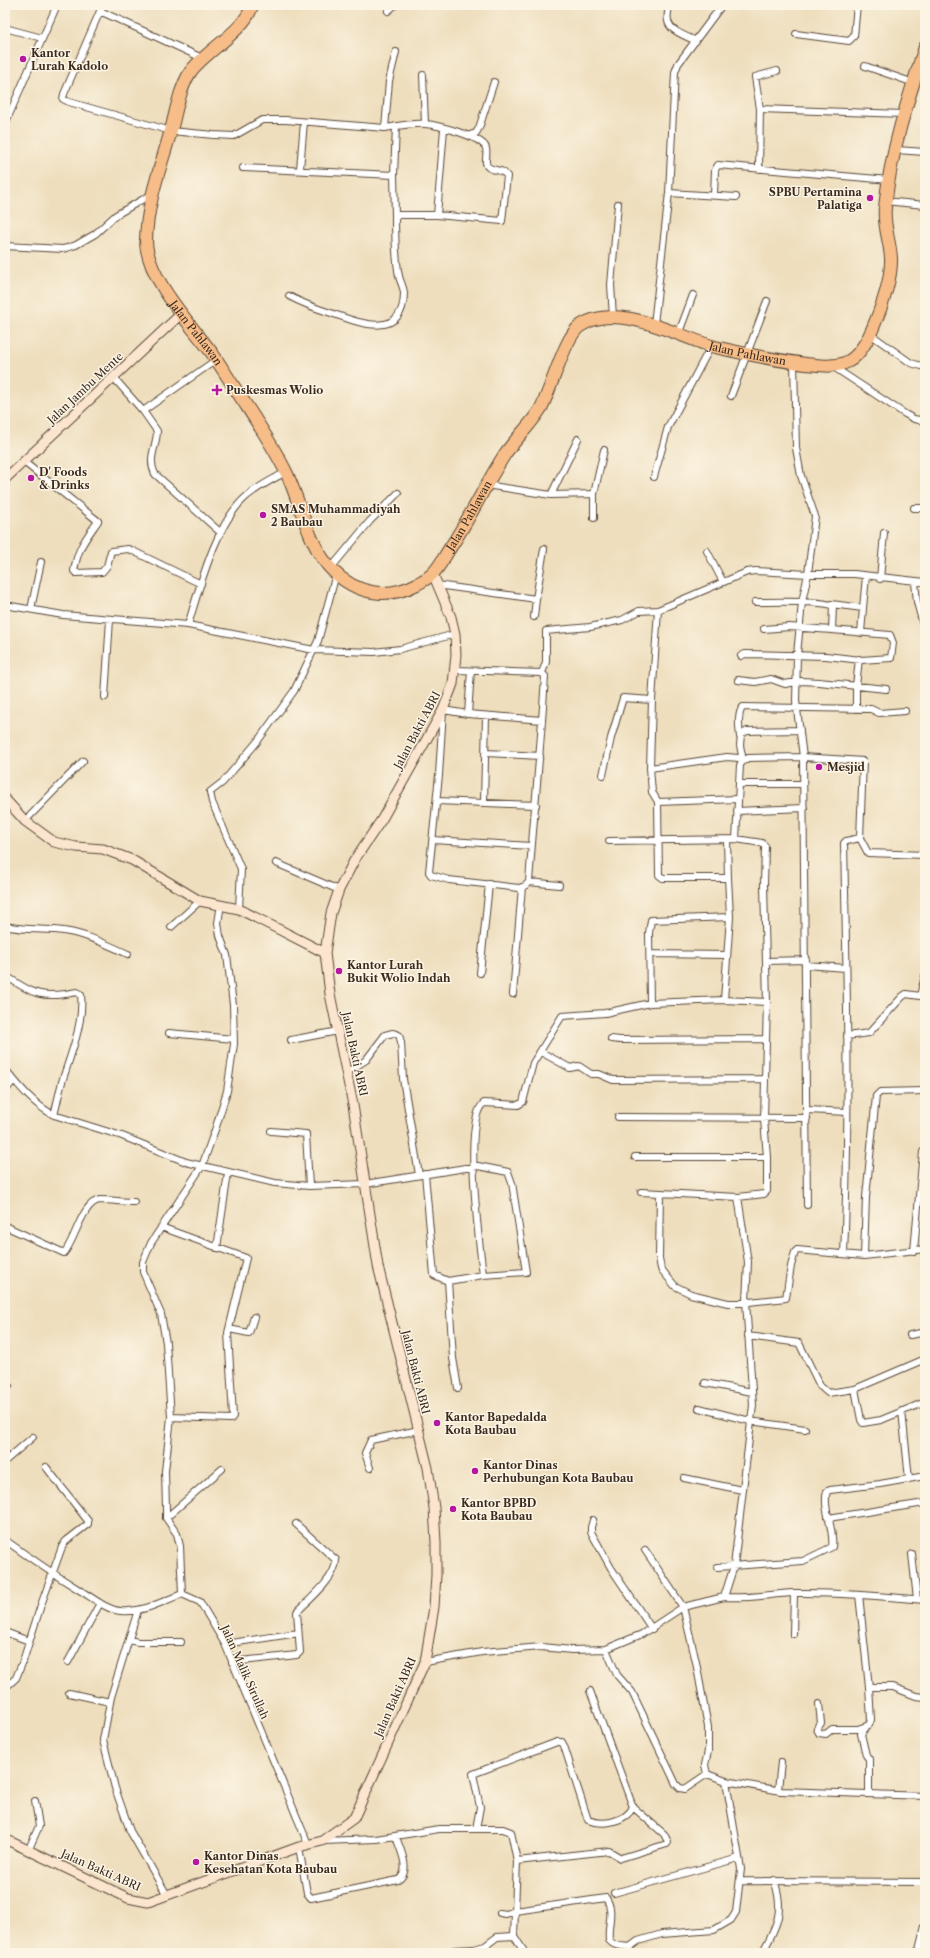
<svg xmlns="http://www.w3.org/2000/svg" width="930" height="1958" font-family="'Libre Caslon Text',serif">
  <rect width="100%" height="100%" fill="#fcf5e5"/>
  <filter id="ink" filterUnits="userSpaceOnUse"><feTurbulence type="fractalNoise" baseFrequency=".025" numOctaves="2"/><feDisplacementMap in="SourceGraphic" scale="8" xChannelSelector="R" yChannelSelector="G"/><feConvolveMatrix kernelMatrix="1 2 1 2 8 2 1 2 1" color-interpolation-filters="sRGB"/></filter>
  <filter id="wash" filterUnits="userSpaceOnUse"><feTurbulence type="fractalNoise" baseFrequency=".012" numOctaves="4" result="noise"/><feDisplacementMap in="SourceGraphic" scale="16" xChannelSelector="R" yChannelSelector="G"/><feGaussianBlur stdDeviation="0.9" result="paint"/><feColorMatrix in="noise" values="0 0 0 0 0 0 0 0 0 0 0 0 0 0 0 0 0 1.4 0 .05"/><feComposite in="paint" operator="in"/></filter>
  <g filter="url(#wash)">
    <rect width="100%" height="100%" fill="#eedebd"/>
  </g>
  <g filter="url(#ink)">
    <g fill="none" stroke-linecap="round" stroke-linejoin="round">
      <g stroke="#564536" stroke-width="8">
        <path id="street" d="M 103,5 L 100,11 L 202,58
          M 670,5 C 661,29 677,32 696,41
          M 100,11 L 64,94 L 63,99 L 69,102 L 171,131 L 214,135 L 234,136 L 262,120 L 286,120 L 385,128 L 389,81 L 396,52
          M 388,11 L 395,5
          M 5,28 L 42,38
          M 796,34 L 849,41 L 854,36 L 857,5
          M 865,66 L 914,83
          M 423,75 L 425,124
          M 760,109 L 904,114
          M 5,124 L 57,5
          M 385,128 C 398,126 412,123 425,124 C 438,125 478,136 485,146 C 489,151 483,163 488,167 C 495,172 502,168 507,176 L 502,221 L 437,215 L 395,215 L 394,175 L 396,126
          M 470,135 L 476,133 L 479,128 L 494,82
          M 896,150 L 925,152
          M 243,168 L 394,175
          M 300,169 L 304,122
          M 759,169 L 760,109 L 755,77 L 777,71
          M 669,193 L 736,197
          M 714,195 L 715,170 L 718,165 L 889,180
          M 885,201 L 925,205
          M 437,215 L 444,129
          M 5,246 L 63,249 L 76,245 L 95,234 L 116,215 L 152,194
          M 289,296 C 303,304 318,309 334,314 C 362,324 403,339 404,294 C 404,287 400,282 399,276 C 395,256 395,235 395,215
          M 613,317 L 611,285 L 618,204
          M 654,324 L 669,193 L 675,72 L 678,64 L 722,5
          M 870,334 L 911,363 L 925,367
          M 678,335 L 693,295
          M 794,362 L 796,448 L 801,476 L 815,516 L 808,574 L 802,602 L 797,655 L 796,701 L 803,757 L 807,1205
          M 832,366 L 905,414 L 914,419 L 925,421
          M 114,378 L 143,411 L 157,431 C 157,446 147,458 155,474 L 220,532
          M 731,396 L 767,301
          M 143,411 L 216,360
          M 24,462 L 98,521 C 85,540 78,547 74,571 L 76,573 L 102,572 L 107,566 L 111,551 L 128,549 L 133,551 L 201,584
          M 286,472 C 273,479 259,486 247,496 C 216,522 200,586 188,625 L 314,650 L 374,652 L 400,649 L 455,634
          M 654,477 L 668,427 L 711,346
          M 486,485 L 551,495 L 578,439
          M 551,495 L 594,494
          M 914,508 L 925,508
          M 594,518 L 594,494 L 604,450
          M 707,551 L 723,582
          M 331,568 L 370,521 L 398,493
          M 880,579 L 884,533
          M 915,582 L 917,602 L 925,632
          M 437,585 L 536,599 L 544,549
          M 755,602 C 770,602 824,600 833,606 L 832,630 L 789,627 L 764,629
          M 831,604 L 863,608 L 866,576
          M 5,605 L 63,615 L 188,625
          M 31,609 L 41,562
          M 658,610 L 747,572 L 755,571 L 808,574 L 854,574 L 925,582
          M 534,617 L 536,599
          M 861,633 L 863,608
          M 741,656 L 745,654 L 826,656 L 861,660 L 891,658 L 893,643 L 890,635 L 832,630
          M 456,670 L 542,673 L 545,676 C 541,745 534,814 529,882 L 525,886 L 519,888 L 449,880 L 431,875 L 429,872 L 439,775 L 443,710 L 468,714 L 542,720
          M 542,673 L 546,662 L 546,631 L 590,627 L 622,620 L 639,611 L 658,610 L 652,700 L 650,768 L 727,757 L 739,758 L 743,761
          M 738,680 L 755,682 L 771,679 L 785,684 L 802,681 L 819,682 L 886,689
          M 105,697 L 110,619
          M 856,709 L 856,686 L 859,659
          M 468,714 L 471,671
          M 740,737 C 739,728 737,713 743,707 L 871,709 L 879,713 L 905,711
          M 486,753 L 540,756
          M 743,761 L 748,758 L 803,757 L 863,761 L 860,838
          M 650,768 L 652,792 L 658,802 L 659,875 L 663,878 L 728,878 L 730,917 L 724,1000
          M 603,775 L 611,738 L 623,698 L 652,700
          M 739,784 L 803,784
          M 437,801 L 536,805
          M 658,802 L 738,799
          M 484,803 L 486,716
          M 737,811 L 804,808
          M 25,821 L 83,761
          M 727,839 L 728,878
          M 736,839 L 740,765 L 743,761 L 740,745 L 741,735 L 747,731 L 800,730
          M 433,840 L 531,846
          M 609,841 L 736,839 L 762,843 L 765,846 L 764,885 L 767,1002 L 764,1119 L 767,1157 L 767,1191 L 764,1194 L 738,1197 L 641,1192
          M 276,863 L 339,890
          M 529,882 L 559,885
          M 239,909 L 241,869 L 212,802 L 210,792 L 223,782 L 257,742 L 294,691 L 318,641 L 336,574
          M 5,926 C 22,930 38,929 55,930 C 82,932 104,943 128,954
          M 171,927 L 200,901
          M 650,954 L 727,955
          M 766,961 L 806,960
          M 806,965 L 846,968
          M 480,973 L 489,884
          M 5,975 C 33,995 43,999 77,992 L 81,995 C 84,1023 70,1056 62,1082 C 59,1093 57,1104 54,1115
          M 513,994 L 522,887
          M 650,1003 L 649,933 L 651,920 L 730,917
          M 169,1033 L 234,1039
          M 847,1036 L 869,1033 L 902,997 L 906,994 L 920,996 L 925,976
          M 611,1039 L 620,1040 L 766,1039
          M 291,1040 L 338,1031
          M 541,1052 L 570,1068 L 579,1066 L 591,1074 L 599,1074 L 613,1080 L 765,1079
          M 5,1069 C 19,1086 34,1105 54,1115 L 122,1136 L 186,1162 L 275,1183 L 309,1186 L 365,1184 L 478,1166 L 508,1172 L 512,1183 L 526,1272 L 483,1275 L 448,1281 L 434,1275 L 425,1174
          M 346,1073 L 366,1060 L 385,1035 L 393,1033 L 399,1035 L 401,1042 L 403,1079 L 419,1175
          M 5,1091 L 14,1080
          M 808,1110 L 847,1112
          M 618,1117 L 807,1118
          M 271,1131 L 306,1134 L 309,1186
          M 635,1157 L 767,1157
          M 660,1193 L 659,1258 L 661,1269 L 675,1286 L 691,1294 L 728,1303 L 740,1303 L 786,1298 L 791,1266 L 795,1252 L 797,1250 L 864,1256 L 925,1249
          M 5,1226 L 64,1253 C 75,1241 82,1202 100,1200 C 111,1200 123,1202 134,1202
          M 161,1227 L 246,1258 L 228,1333 L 233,1416 L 231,1419 L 171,1417
          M 217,1248 L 228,1173
          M 914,1251 L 923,1152
          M 844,1254 C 850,1117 847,980 844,843 L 846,841 L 860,838 L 868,853 L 925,855
          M 864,1256 L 866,1197 L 876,1096 L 880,1092 L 925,1091
          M 483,1275 C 480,1247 462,1118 484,1103 L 518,1105 L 523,1102 L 533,1063 L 562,1016 L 605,1013 L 650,1003 L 724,1000 L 767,1002
          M 448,1281 L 453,1358 L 458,1388
          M 229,1329 L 249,1333 L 254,1317
          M 748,1336 L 799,1343 L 820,1386 L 828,1393 L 855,1389 L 925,1359 L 924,1335 L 921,1333 L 910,1335
          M 705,1383 L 752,1392
          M 855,1389 L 861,1420 L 863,1423 L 881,1420 L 925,1402
          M 5,1390 L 9,1386
          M 699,1408 L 750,1421 L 805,1429
          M 902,1411 L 909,1479
          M 5,1461 L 33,1437
          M 370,1468 L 365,1453 L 371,1440 L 419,1430
          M 684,1478 L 742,1490
          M 166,1518 L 222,1469
          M 828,1518 L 925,1503
          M 593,1520 L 591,1527 L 591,1532 L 611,1568 L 652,1629
          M 5,1540 C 30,1558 55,1575 81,1591 C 93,1598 107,1610 121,1611 C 143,1613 163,1601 182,1594 L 200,1602 L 225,1644 L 308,1844
          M 912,1554 L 917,1599
          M 717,1567 L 803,1561 L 832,1547 C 835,1529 822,1509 827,1491 L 830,1490 L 880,1484 L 925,1476
          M 182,1594 L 180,1546 L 177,1534 L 166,1518 L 166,1508 L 165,1471 L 171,1417 L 166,1343 L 161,1314 L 143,1272 L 143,1262 L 151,1243 L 202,1166 L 216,1127 L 227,1091 L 234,1044 L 233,1005 L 227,955 L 220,936 L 218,923 L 221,904
          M 724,1597 C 748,1599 770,1594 794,1593 C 837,1592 882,1596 925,1600
          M 138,1610 L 111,1697 L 103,1740 L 115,1788 L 130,1831 L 167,1895
          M 5,1632 L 29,1641
          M 793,1634 L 794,1593
          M 129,1640 L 138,1642 L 181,1642
          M 225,1644 L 298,1633
          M 606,1649 L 617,1675 L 632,1692 L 676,1784 L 680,1788 L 685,1789 L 707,1774
          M 68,1662 L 100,1603
          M 232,1662 L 297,1655 L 300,1652 L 297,1612 C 309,1600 336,1578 336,1560 L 296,1524
          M 425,1662 L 482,1652 L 541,1647 L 572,1650 L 606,1649 L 642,1634 L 683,1607 L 724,1597 L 734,1566 L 753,1405 L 746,1301 L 748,1262 L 738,1197
          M 869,1687 L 893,1687 L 916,1696 L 925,1697
          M 5,1688 L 16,1678 L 23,1661 L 41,1605 L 62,1547 L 66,1541 L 88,1524 L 88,1521 L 46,1467
          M 69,1693 L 110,1702
          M 819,1704 L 821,1723 L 817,1729 L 819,1733 L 826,1734 L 832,1729 L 858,1729 L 869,1725 L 871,1720 L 869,1687 L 859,1595
          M 866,1727 L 861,1734 L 866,1755 L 869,1759 L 869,1793
          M 726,1781 L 781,1791 L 925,1796
          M 778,1790 L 781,1762
          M 476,1829 L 480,1807 L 473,1774 L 557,1742 L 562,1742 L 564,1746 L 588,1820 C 602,1826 626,1822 633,1807
          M 322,1841 L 376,1839 L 439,1829 L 503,1829 L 511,1832 L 517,1861 L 609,1851 L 621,1858 L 667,1844 L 668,1842 L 664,1834 L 633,1807 L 590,1691
          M 299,1847 L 307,1893 L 311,1898 L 398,1880 C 412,1872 400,1849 396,1837
          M 28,1851 L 39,1826 L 35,1801
          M 517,1861 L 515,1911 L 606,1898 C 615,1912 607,1925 609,1940 C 614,1947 622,1946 630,1947 L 638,1941 L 662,1934 L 714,1930 L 731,1920 L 736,1912 L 741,1869 L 726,1781 L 707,1774 L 705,1765 L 708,1751 L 708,1727 L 696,1662 L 683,1607 L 645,1550
          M 740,1881 L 925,1882
          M 614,1893 L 739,1858
          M 500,1913 L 506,1914 L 515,1911 L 514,1936 L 525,1953
          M 446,1953 L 454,1950 L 474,1949 L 485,1946 L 497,1937 L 514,1936
          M 762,1953 C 777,1926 785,1911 774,1880
          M 918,1953 L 925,1926"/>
      </g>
      <g stroke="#564536" stroke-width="11">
        <path id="secondary" d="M 5,479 L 182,313
          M 5,799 L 25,821 L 54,842 L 76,847 L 103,849 L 132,860 L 200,901 L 239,909 L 325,953
          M 5,1839 L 128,1898 L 148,1902 L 299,1847 L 322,1841 L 354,1818 L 425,1662 L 434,1607 L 436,1575 L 436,1542 L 434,1508 L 428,1468 L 378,1266 L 353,1105 L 330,994 L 325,953 L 331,913 L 339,890 L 355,859 L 382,819 L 443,710 L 453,684 L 456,655 L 455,634 L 451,617 L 433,574"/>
      </g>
      <g stroke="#564536" stroke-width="14">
        <g id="highway">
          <path id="s1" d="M 252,5 C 247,29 207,50 191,71 C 179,89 176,113 170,134 C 160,169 147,203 146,240 C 146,277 190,324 212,353 C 223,369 233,386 244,402 C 259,425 275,449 287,474 C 301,504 309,548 333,571 C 357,594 387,600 417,584 C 422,581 427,579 431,575 C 439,569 444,557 450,548 C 470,518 485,485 505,454 C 516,438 531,425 541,408 C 551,390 565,336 580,326 C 617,300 678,337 715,347 C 745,354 775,360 806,364 C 819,365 834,368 847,362 C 858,357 867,341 872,330 C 881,309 892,281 891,258 C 890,241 883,225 885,208 C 890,153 908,99 925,47"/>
        </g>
      </g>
      <use href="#street" stroke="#fff" stroke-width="6"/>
      <use href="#secondary" stroke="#fce5cf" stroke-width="9"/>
      <use href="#highway" stroke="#f7bd88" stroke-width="12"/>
    </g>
  </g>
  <g fill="#b5179e" stroke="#fcf5e5" stroke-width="1.5">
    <circle cx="23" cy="59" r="4"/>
    <circle cx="870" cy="198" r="4"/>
    <path d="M215 384h4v4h4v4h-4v4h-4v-4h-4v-4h4z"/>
    <circle cx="31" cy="478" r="4"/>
    <circle cx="263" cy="515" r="4"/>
    <circle cx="819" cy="767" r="4"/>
    <circle cx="339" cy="971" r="4"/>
    <circle cx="437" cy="1423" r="4"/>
    <circle cx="475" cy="1471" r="4"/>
    <circle cx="453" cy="1509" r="4"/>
    <circle cx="196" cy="1862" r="4"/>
  </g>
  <g text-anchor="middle" stroke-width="3" stroke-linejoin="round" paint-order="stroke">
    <g font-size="11" font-weight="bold" fill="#3b2a1e" stroke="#fcf5e5" text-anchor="start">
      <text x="31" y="57">Kantor<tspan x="31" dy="13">Lurah Kadolo</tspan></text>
      <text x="862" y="196" text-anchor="end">SPBU Pertamina<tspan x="862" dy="13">Palatiga</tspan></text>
      <text x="226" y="394">Puskesmas Wolio</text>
      <text x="39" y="476">D' Foods<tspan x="39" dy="13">&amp; Drinks</tspan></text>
      <text x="271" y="513">SMAS Muhammadiyah<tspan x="271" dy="13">2 Baubau</tspan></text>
      <text x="827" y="771">Mesjid</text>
      <text x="347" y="969">Kantor Lurah<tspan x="347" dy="13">Bukit Wolio Indah</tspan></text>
      <text x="445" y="1421">Kantor Bapedalda<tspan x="445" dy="13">Kota Baubau</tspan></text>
      <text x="483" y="1469">Kantor Dinas<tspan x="483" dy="13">Perhubungan Kota Baubau</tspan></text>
      <text x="461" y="1507">Kantor BPBD<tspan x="461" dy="13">Kota Baubau</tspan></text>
      <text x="204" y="1860">Kantor Dinas<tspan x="204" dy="13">Kesehatan Kota Baubau</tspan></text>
    </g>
    <g font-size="11" fill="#3b2a1e" stroke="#fcf5e5">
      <text dy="4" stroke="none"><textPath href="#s1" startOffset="374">Jalan Pahlawan</textPath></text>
      <text dy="4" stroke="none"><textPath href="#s1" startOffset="1225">Jalan Pahlawan</textPath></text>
      <text transform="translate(85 388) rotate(-43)" y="4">Jalan Jambu Mente</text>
      <text dy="4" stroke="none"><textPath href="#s1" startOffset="829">Jalan Pahlawan</textPath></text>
      <text transform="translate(417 730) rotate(-62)" y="4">Jalan Bakti ABRI</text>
      <text transform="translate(355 1054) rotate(78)" y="4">Jalan Bakti ABRI</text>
      <text transform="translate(416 1372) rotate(76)" y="4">Jalan Bakti ABRI</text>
      <text transform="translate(245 1672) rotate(66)" y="4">Jalan Malik Sirullah</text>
      <text transform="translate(395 1697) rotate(-66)" y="4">Jalan Bakti ABRI</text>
      <text transform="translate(101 1870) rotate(24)" y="4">Jalan Bakti ABRI</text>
    </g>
  </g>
  <rect width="930" height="1958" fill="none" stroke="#fcf5e5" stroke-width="20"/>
</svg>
